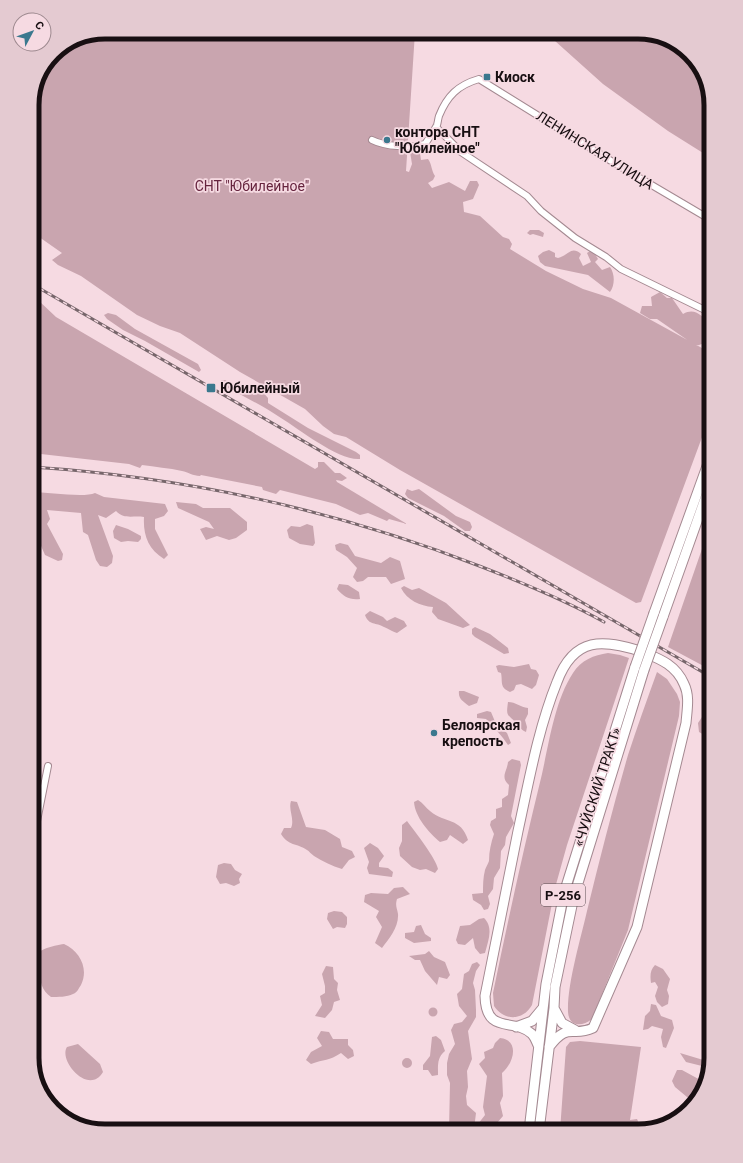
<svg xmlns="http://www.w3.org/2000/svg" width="743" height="1163" font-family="Roboto,sans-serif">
  <rect width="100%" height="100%" fill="#f6dae2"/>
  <path fill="#c9a5af" d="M 106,32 L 415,32 L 406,171 L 409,172 L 412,164 L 410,152 L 420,153 L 421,160 L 428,159 C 432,164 431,170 435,176 L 433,180 L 428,183 L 432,188 L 449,182 L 465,191 L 470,181 L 477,181 L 479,185 L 473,199 L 463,202 L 464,212 L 480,216 L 503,237 L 509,239 L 512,244 L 510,249 L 546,271 L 583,289 L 611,298 L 711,353 L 711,413 L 641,602 L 636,603 L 400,470 L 346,437 L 334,434 L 323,426 L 305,409 L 240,372 L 180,333 L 160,326 L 137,315 L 81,276 L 58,265 L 52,260 L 62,253 L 32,232 L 32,101 L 54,53 L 78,38 Z
    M 545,32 L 643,32 L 679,45 L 703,73 L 711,106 L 711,158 L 668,131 L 603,84 Z
    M 530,230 L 539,230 L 544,233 L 543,237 L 533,234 L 530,235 L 527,233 Z
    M 549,250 L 555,253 L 555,257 L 558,258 C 568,256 571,245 581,254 L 579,258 L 583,266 L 591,262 L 587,253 L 590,251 L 595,254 L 598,259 L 595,262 L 602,270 L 610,267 C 615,274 615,285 610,292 L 588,275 L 545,266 L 540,262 L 538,256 L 543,252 Z
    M 660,292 L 667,298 L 672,298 L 683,314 C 696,307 700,317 711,322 L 711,350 L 709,351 L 702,344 L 696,346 L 657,319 L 650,319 L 640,313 L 642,306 L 652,306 L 651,297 Z
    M 32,298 L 38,300 L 56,317 L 315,469 L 318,467 L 318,462 L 324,462 L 335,473 L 340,473 L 347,478 L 342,481 L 336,480 L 337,482 L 407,524 L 389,519 L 387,521 L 368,513 L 360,515 L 336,504 L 280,490 L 276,494 L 263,490 L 262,487 L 201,475 L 200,476 C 193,476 188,472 182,471 C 169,468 155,467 142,465 L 140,468 L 129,464 L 32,453 Z
    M 108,313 L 116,315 L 135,329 L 198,364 L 201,370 L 199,372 L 145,341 L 123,330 L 107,319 L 104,315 Z
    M 221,380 L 225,380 L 254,395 L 261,390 L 268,398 L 268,403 L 308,428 L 356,452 L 360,455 L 360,459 C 339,461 299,429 281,418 C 263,406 243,396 224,386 Z
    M 407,489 L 412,491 L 419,489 L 456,516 L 470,522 L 472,527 L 470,531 L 465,531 L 444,516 L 408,498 L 405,494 Z
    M 32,492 C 47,492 84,498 95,493 L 104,497 L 165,504 L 168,511 L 164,516 L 155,519 L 155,529 L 168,555 L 164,559 C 148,549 143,535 144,517 C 133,515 125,520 116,511 L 106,518 L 98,515 L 113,556 L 112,563 L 107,567 L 100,566 L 96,560 L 88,535 L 83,532 L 81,513 L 47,510 L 50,519 L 47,524 L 63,554 L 62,560 L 58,561 L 45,555 L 32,525 Z
    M 176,502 L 196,504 L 203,508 L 230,508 L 247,522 L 247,530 L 236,538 L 229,540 L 217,536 L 206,540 L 200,529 L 206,527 L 214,529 L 209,522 L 178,508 Z
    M 711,523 L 711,670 L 668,647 Z
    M 307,524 L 313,526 L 315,543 L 313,546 L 300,544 L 289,538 L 287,530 L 291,526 L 300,527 Z
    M 116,525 L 128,529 L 141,536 L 141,539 L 138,542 L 128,541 L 121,542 L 114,538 L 113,531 Z
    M 340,543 L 348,545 L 355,556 L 381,563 L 390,557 L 400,561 L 405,579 L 391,584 L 386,577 L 368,577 L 363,581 L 357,582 L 353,577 L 357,568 L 347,557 L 336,550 L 335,545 Z
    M 339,584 L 348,585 L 359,592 L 360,599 C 349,600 344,597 337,589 Z
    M 404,586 L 412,590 L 419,588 L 446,603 L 470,625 L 463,628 L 438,619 L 432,612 L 433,607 C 420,606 407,600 401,588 Z
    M 370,611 L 383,617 L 387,621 L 395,617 L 404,621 L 407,626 L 397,633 C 391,631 389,629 384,627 C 376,622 369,626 365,615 Z
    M 475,627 L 490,634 L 508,648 L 509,653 L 504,654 L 475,637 L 472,634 L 472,629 Z
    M 608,653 L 620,655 L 629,658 L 567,845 L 555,888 L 532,1005 C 523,1021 504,1021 494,1006 L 493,993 C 508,920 524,847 542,774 C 549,743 555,700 573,673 C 581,660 594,655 608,653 Z
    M 529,664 L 531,669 L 536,670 L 539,675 L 536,685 L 532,689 L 521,684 L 516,685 L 514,690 L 510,692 C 499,687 503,682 501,673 L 498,672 L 496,666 L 499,665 L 514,667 Z
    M 657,672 L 667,679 L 677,694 L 680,702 L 679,716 L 628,930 L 592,1019 C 582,1027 569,1027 568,1012 C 567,984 581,938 587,911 C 600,858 613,807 628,755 C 637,727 647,700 657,672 Z
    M 459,691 L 464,691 L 479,697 L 477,703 L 469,706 C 463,701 458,699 459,691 Z
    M 508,702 C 516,702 520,707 528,708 L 528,714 L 525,720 L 527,727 L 526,732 C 520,729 520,727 516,723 C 507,713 506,717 508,702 Z
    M 487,711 L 491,712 L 496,724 L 507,733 L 511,743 L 508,745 C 502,736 494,727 486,719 L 477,718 L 477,714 Z
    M 702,717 L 711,718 L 711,736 L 706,736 L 699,732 L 698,723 Z
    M 512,759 L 520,761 L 521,765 L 511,816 L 514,823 L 506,837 L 505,845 L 501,851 L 500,868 L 494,878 L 493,889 L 488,896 L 490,904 L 488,909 L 484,910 L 481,905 L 473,900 L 472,894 L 483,893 C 483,885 483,878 485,870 C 486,867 488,864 489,861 C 489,851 491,843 494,834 L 490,825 L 491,821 L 496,818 L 496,809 L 502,807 L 502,799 L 508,795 L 509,785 C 500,777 507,772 508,762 Z
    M 418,800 C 423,803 426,808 430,811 C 445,824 461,817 468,840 L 463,844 L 450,835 L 447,840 L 440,842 C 429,833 415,817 414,802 Z
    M 291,801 L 297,802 L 306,827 L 325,830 L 340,839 L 342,847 L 352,851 L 355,857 L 349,860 L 342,869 C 332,866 322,861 314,856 C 311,854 309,851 307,850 C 297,843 288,846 281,834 L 284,828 L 291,828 C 295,819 288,810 291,801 Z
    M 407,821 C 415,832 436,858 438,869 L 435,873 L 426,869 L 420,870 L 412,867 L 400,856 L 399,848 L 402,841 L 402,825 Z
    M 370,843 L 378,848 L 384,856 L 379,863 L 379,867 L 388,868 L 393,872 L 392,877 L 369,874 L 367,868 L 369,862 L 364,848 Z
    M 224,863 L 231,864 L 235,870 L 242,874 L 239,879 L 240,883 L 234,886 L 226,883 L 220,884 L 216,877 L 218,865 Z
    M 403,887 L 410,894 L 397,899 C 395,906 397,908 398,914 C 399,927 389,939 382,948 L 375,943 L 382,927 L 376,917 L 379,911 L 364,902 L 365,895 L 371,893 L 388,894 L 394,888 Z
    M 334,911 L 342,912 L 347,917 L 347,924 L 345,928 L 337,927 L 333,929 L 327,919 L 328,913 Z
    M 484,918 C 494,928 488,941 485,953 L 480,954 L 475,948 L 473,938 L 465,945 L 458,944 L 456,940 L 460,926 L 470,925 L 479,919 Z
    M 421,925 L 425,934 L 431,938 L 431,941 L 414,943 L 405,938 L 405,933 L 414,932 L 416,926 Z
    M 64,944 C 80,951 89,969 81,985 C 78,989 78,992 73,994 C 67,997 58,997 51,997 C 41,990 41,982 38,970 L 34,967 C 27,951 52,946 64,944 Z
    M 429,951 L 434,957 L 445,962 L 450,975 L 447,979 L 439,977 L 437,985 L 425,971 L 420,960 L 415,960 L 409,956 L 425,954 Z
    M 477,962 L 480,965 L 476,971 L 473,983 L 475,990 L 476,1010 L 476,1017 L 468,1031 L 472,1059 L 467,1071 L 468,1087 L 466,1096 L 467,1105 L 476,1113 L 474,1129 L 474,1131 L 449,1131 L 450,1083 L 447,1075 L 447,1063 L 449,1054 L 455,1044 L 451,1030 L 454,1024 L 462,1022 L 467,1016 L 459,1006 L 457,994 L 462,989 L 464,974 L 469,971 L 472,964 Z
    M 655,965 L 663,969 L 670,979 L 667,990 L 669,996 L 668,1004 L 662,1007 L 657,1002 L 655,996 L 658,987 L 655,982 L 651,983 C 650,976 650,970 655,965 Z
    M 326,966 L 333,967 L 334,979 L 338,983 L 337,990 L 340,1000 L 334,1002 L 332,1010 L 325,1018 L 315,1016 L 322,1005 L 320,996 L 325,993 L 325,986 L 322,974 Z
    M 651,1004 L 656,1005 L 661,1016 L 672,1020 L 674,1028 L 666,1048 L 663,1047 L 661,1037 L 663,1029 L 652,1026 L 648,1029 L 643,1030 L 645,1016 L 650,1011 Z
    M428.5 1012a4.5 4.5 0 1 1 9 0a4.5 4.5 0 1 1-9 0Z
    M 321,1031 L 329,1032 L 333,1039 L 348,1039 L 348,1045 L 353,1050 L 354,1056 L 348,1059 L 341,1053 C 329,1061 324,1059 311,1064 L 306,1060 L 311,1052 L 322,1046 L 317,1038 Z
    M 436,1036 L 441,1040 L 445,1051 C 437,1057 438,1066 438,1075 L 432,1076 L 428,1070 L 423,1070 L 423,1065 L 430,1056 L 432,1037 Z
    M 500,1038 C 520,1040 514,1063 502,1073 L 503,1096 L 500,1103 L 503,1116 L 497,1123 L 498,1131 L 479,1131 L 478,1124 L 485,1115 L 483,1107 L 487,1076 L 479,1064 L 485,1058 L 484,1052 L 493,1048 L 495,1043 Z
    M 580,1041 L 641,1047 L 630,1120 L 637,1119 L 642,1130 L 560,1131 L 566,1047 L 570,1042 Z
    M 78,1044 L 100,1064 L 103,1072 C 89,1096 58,1061 67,1047 Z
    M 680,1053 L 710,1062 L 708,1070 L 706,1067 L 686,1062 Z
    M402 1063a5 5 0 1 1 10 0a5 5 0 1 1-10 0Z
    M 677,1070 L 682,1070 L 704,1082 L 701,1094 L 693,1102 L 675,1087 L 672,1081 Z"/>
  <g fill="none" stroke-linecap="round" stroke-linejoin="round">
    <g stroke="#a48991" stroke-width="8">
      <path id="minor" d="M 436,127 L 461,152 L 527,196 L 541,211 L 575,238 L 606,257 L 621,269 L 711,313
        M 372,140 C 386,147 410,148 425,144 C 429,138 434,131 437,125 C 438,122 438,119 439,116 C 447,96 458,85 479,79 L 616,164 L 711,220
        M 32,846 L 48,766"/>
    </g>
    <g stroke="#a48991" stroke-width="11">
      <path id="highway" d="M 654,613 L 711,455
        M 663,617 L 711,482
        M 554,1008 L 562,1023 L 575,1030
        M 516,1027 L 532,1021 L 542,1009
        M 538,1045 C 536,1041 535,1037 532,1034 C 514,1017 486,1036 485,996 C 496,941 507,886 518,831 C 529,781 538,729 557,682 C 574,636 603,639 643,652 C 660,659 676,665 684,684 C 690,696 687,710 686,723 L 637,927 L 593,1028 C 571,1038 569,1021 549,1047
        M 529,1131 L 546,984 L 564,893 L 635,667
        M 539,1131 L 554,1008 L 555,987 L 574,896 L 644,670"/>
    </g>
    <use href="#minor" stroke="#fff" stroke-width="6"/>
    <use href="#highway" stroke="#fff" stroke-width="9"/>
    <g stroke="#77666b" stroke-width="3">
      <path id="rail" d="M 32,284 L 711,677
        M 32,467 C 186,477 339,511 482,567 C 523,583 565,600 604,622"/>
    </g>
    <use href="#rail" stroke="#f6dae2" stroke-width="1.5" stroke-dasharray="4.5" stroke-linecap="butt"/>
    <g stroke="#a48991" stroke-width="11" stroke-linecap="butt">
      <path id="highway-bridge" d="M 635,667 L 654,613
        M 644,670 L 663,617"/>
    </g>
    <use href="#highway-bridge" stroke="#fff" stroke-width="9"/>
  </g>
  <g fill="#3b788e" stroke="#f6dae2" stroke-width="1.5">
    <rect x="483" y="73" width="8" height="8" rx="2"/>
    <circle cx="387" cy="140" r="4"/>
    <rect x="206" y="383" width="10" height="10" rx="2"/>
    <circle cx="434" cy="733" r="4"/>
  </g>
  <g text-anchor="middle" stroke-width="3.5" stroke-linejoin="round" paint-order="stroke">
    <rect fill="#f6dae2" stroke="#5b4c50" stroke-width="1" x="541" y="884" width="44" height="22" rx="3"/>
    <g font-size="13" font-weight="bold" fill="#180f12">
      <text x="563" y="900">Р-256</text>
    </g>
    <g font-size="14" font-weight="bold" fill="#180f12" stroke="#f6dae2" text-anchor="start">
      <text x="495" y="82">Киоск</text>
      <text x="395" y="137">контора СНТ<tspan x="395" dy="16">"Юбилейное"</tspan></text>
      <text x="220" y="393">Юбилейный</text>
      <text x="442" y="730">Белоярская<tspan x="442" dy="16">крепость</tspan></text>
    </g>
    <g font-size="14" fill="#180f12" stroke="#f6dae2">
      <text transform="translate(595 150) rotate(32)" y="5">ЛЕНИНСКАЯ УЛИЦА</text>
      <text transform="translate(597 787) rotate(-72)" y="5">«ЧУЙСКИЙ ТРАКТ»</text>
    </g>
    <g font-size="14" fill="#66243e" stroke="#f6dae2">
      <text x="252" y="191">СНТ "Юбилейное"</text>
    </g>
  </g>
  <path d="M0 0H743V1163H0ZM105 39H638A66 66 0 0 1 704 105V1058A66 66 0 0 1 638 1124H105A66 66 0 0 1 39 1058V105A66 66 0 0 1 105 39Z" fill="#e4cad1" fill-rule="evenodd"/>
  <path fill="none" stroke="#180f12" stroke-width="5" d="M105 39H638A66 66 0 0 1 704 105V1058A66 66 0 0 1 638 1124H105A66 66 0 0 1 39 1058V105A66 66 0 0 1 105 39Z"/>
  <g transform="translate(32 32) rotate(49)"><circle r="19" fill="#f6dae2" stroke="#9d898f"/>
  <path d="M0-3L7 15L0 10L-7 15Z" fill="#3b788e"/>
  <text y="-6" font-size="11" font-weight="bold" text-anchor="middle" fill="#180f12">С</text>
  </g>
</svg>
